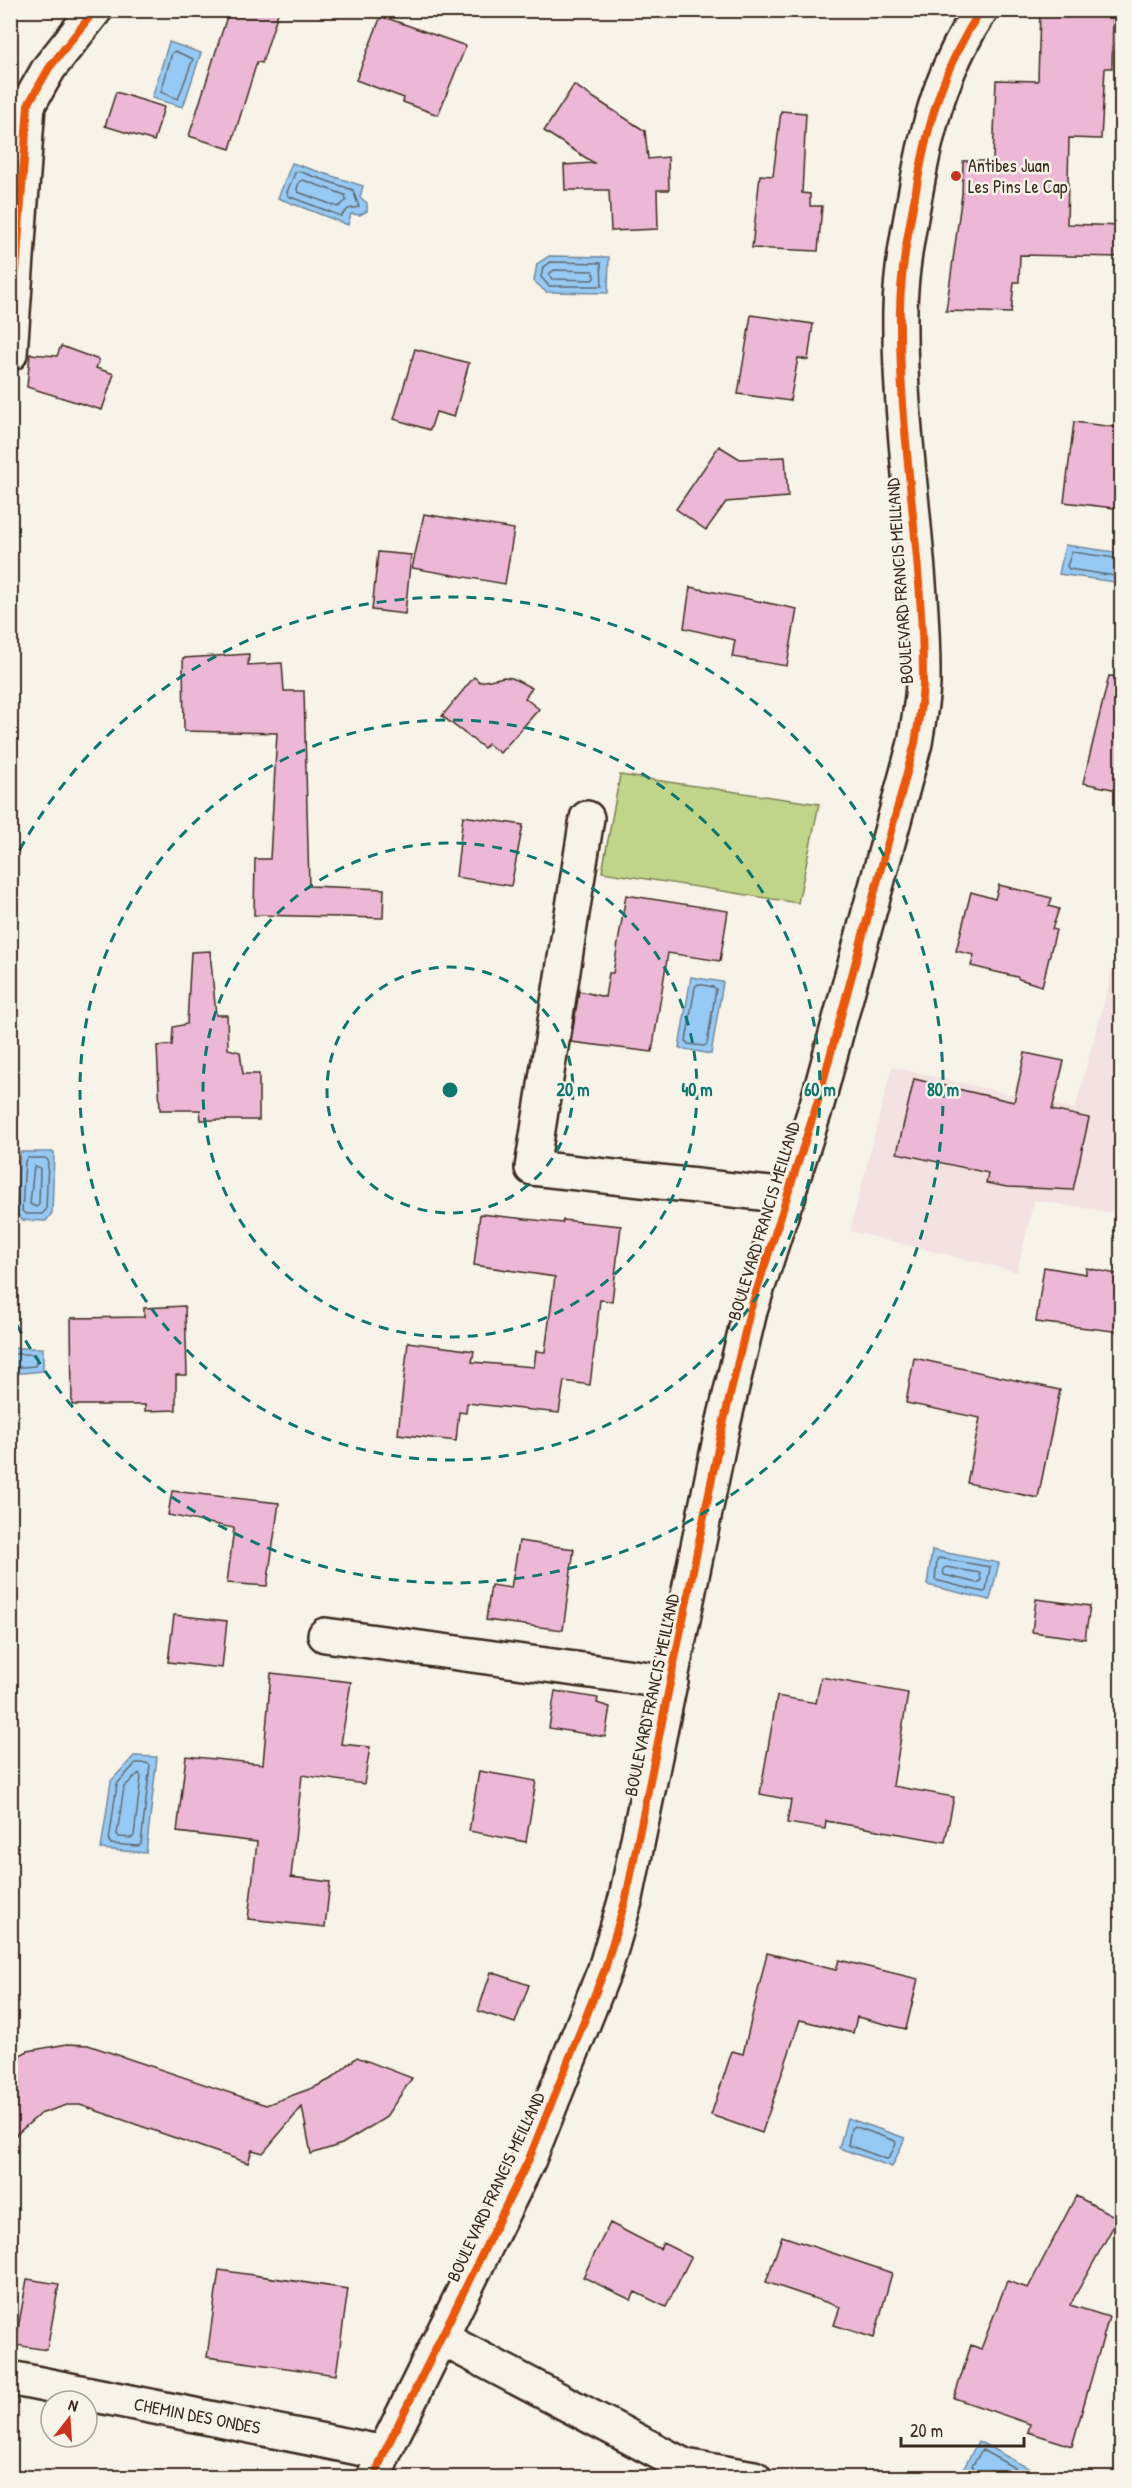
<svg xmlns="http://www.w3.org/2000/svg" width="1132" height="2488" font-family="'Patrick Hand',sans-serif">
  <rect width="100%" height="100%" fill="#f7f3e8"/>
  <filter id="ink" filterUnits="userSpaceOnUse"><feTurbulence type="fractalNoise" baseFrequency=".0167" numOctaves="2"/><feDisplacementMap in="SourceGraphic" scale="12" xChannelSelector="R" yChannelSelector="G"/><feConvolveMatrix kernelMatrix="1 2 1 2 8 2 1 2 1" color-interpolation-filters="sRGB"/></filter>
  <g filter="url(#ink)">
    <path fill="#f4e1e2" d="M 1121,940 L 1121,1214 L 1034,1200 L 1017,1272 L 850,1231 L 892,1067 L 1075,1109 Z"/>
    <path fill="#c1d58a" stroke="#7e8054" stroke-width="1.5" d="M 620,775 L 819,804 L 798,903 L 602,872 Z"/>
    <path fill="#96c9f3" stroke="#72899e" stroke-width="1.5" d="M 169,42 L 201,53 L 183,107 L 152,98 Z
      M 292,163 L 363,186 L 360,197 L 367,203 L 367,211 L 360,215 L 351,214 L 348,225 L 278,198 Z
      M 549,256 L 609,257 L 608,293 L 546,292 L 534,281 L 537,264 Z
      M 1065,545 L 1121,553 L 1121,583 L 1059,574 Z
      M 691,977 L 723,982 L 711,1054 L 679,1048 Z
      M 20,1152 L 54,1152 L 52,1213 L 46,1221 L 22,1220 L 16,1213 Z
      M 10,1348 L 43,1348 L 43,1371 L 11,1374 Z
      M 932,1550 L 999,1563 L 990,1600 L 927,1585 Z
      M 134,1756 L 157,1757 L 146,1853 L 101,1849 L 111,1781 Z
      M 847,2118 L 905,2138 L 892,2167 L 839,2148 Z
      M 978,2441 L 1041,2475 L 1039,2477 L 978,2477 L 963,2470 Z"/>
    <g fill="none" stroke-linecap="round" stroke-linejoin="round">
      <path stroke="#5f6a73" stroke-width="1.5" d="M 175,51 L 193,59 L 178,99 L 161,92 L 172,53 Z
        M 298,171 L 353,190 L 359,207 L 348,209 L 341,216 L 288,196 L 287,192 L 295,173 Z
        M 303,180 L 345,195 L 346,201 L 338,207 L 298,192 L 297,189 L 299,182 Z
        M 551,262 L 601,263 L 602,286 L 549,286 L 541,277 L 543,267 Z
        M 554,270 L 593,271 L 595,277 L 592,280 L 552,279 L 549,274 Z
        M 1122,559 L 1072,552 L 1067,566 L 1069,569 L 1122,577
        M 698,984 L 713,987 L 716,989 L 707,1044 L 704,1046 L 688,1044 L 686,1041 L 695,987 Z
        M 28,1158 L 45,1158 L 48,1160 L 46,1210 L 42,1214 L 26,1214 L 22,1211 L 25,1161 Z
        M 34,1166 L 40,1168 L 39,1204 L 36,1207 L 30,1204 Z
        M 10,1354 L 34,1354 L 37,1357 L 35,1366 L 10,1368
        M 939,1558 L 990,1567 L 986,1591 L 983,1592 L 935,1580 L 937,1560 Z
        M 946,1567 L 980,1573 L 981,1581 L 977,1583 L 944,1575 L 943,1569 Z
        M 136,1763 L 147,1763 L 150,1765 L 141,1844 L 138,1846 L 111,1844 L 109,1841 L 117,1784 Z
        M 139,1773 L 141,1777 L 134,1836 L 131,1838 L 119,1837 L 117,1834 L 124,1787 Z
        M 854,2126 L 895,2141 L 896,2144 L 889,2158 L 886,2159 L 848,2145 L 851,2128 Z
        M 979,2478 L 978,2472 L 972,2466 L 982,2450 L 1033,2478"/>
    </g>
    <path fill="#ecb8d5" stroke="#3b2a1e" stroke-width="1.5" d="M 229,10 L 279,10 L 262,63 L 257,62 L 230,149 L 189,136 Z
      M 1040,10 L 1113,10 L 1112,68 L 1105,68 L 1101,139 L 1069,138 L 1067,224 L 1122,226 L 1122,257 L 1020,255 L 1019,282 L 1014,282 L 1011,313 L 946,311 L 962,194 L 963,161 L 993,161 L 996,80 L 1038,81 Z
      M 381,16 L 466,46 L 438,115 L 403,102 L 404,98 L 356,80 Z
      M 574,85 L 645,131 L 648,159 L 668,157 L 669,190 L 657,190 L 658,229 L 611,231 L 609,190 L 565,190 L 564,165 L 594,163 L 544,131 Z
      M 116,92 L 164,107 L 154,141 L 105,126 Z
      M 781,111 L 806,113 L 802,193 L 810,194 L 810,206 L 822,206 L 818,251 L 752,248 L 760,175 L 773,176 Z
      M 751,315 L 813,324 L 808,360 L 798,358 L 790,401 L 738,394 Z
      M 61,346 L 99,360 L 96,368 L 114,374 L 102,410 L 27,387 L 30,354 L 57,356 Z
      M 415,349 L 469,363 L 454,417 L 436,412 L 430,430 L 394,419 Z
      M 1074,422 L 1122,428 L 1122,509 L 1064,502 Z
      M 719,446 L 740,459 L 785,457 L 788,497 L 726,502 L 706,530 L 676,509 Z
      M 424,514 L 514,529 L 505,584 L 412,568 Z
      M 378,552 L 411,555 L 405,614 L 372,610 Z
      M 690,587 L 797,609 L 787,666 L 732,657 L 735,640 L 684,628 Z
      M 249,654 L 248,665 L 282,663 L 284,691 L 304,691 L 309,886 L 384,889 L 383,918 L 254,915 L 255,859 L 270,859 L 277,733 L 184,731 L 183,658 Z
      M 1109,676 L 1122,677 L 1122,791 L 1083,783 Z
      M 474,677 L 480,682 L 504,677 L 512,678 L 532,688 L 525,698 L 539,709 L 500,753 L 488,744 L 484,748 L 442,716 Z
      M 463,816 L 523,825 L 511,886 L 456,877 Z
      M 999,885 L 1052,898 L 1049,906 L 1059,909 L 1052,929 L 1056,930 L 1042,986 L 1019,979 L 1017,977 L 971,966 L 974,955 L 956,951 L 971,892 L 995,899 Z
      M 626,895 L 728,911 L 720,961 L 668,953 L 652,1052 L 571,1042 L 579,991 L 605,997 L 609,973 L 613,973 Z
      M 210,951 L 216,1015 L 227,1015 L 228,1049 L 240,1052 L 243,1074 L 259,1074 L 259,1120 L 201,1120 L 200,1110 L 160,1110 L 157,1046 L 172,1045 L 173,1027 L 187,1024 L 191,952 Z
      M 1025,1053 L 1064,1061 L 1052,1110 L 1089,1118 L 1073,1190 L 1007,1187 L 986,1183 L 988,1173 L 897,1153 L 914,1079 L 1014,1102 Z
      M 480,1214 L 562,1223 L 563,1220 L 621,1226 L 612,1301 L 600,1300 L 590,1385 L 564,1381 L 559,1413 L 467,1403 L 466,1413 L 459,1412 L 456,1441 L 398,1434 L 408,1342 L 474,1351 L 472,1362 L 534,1367 L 536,1351 L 545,1352 L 555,1277 L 474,1265 Z
      M 1044,1267 L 1086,1274 L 1086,1268 L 1122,1275 L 1122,1332 L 1036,1322 Z
      M 185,1306 L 187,1375 L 176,1375 L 176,1410 L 145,1411 L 145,1405 L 72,1405 L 71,1318 L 144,1317 L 144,1308 Z
      M 914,1358 L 1060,1390 L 1038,1498 L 967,1483 L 980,1418 L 906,1403 Z
      M 172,1491 L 279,1503 L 267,1586 L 227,1583 L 234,1528 L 168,1515 Z
      M 519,1541 L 574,1549 L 563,1630 L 486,1620 L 491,1585 L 511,1588 Z
      M 1036,1599 L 1090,1606 L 1085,1639 L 1032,1632 Z
      M 174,1615 L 227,1621 L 222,1668 L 168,1662 Z
      M 271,1673 L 351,1682 L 341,1744 L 370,1747 L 364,1784 L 302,1775 L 291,1877 L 330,1882 L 325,1927 L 248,1919 L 257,1842 L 177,1832 L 186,1756 L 263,1764 Z
      M 821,1677 L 908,1693 L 893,1786 L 954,1797 L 945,1842 L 826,1821 L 825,1829 L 787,1823 L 791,1800 L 760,1794 L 777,1696 L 816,1703 Z
      M 555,1691 L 598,1698 L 597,1703 L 610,1707 L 605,1737 L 549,1728 Z
      M 479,1771 L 536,1781 L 526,1842 L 469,1831 Z
      M 767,1953 L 836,1970 L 839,1960 L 918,1979 L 906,2029 L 857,2017 L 853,2033 L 800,2020 L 762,2133 L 711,2115 L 732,2051 L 743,2054 Z
      M 491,1972 L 529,1985 L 515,2023 L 478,2011 Z
      M 67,2044 L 88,2045 L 266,2105 L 315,2087 L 331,2079 L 357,2057 L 412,2078 L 385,2118 L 342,2144 L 311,2154 L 302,2107 L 263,2153 L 252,2150 L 248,2163 L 80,2105 L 67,2105 L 40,2114 L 10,2140 L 10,2060 L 28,2051 Z
      M 1076,2196 L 1118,2218 L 1070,2305 L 1109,2317 L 1072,2446 L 1028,2432 L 1030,2424 L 954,2398 L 971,2345 L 981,2349 L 1007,2281 L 1028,2288 Z
      M 610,2223 L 660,2249 L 663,2243 L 691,2257 L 666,2307 L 635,2292 L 631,2300 L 583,2277 Z
      M 782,2236 L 892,2273 L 874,2338 L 834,2325 L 840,2307 L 766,2282 Z
      M 219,2270 L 348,2289 L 336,2375 L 207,2357 Z
      M 27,2279 L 59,2284 L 47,2350 L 15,2345 Z"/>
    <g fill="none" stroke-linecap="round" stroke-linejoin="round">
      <g stroke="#3b2a1e" stroke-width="38">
        <path id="minor" d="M 10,354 L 28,105 L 49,68 L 95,10
          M 587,818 L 532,1168 L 789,1196
          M 325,1635 L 671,1682
          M 441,2338 L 685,2466 L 754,2478
          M 10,2378 L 384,2453
          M 374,2478 L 384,2453 L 529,2159 L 605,1969 L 626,1898 L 722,1429 L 750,1311 L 817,1104 L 915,743 C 918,724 922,704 923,684 C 924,559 898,434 900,309 C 901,264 911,218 919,174 C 931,112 946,63 981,10"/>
      </g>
      <use href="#minor" stroke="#f7f3e8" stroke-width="33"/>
      <g stroke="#f7f3e8" stroke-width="11">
        <path id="cycleway" d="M 16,272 L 28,105 L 49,68 L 95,10
          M 374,2478 L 384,2453 L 529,2159 L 605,1969 L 626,1898 L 722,1429 L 750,1311 L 817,1104 L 915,743 C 918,724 922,704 923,684 C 924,559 898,434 900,309 C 901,264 911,218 919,174 C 931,112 946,63 981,10"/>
      </g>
      <use href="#cycleway" stroke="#e8590c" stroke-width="8"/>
    </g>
  </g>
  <g fill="none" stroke="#0f766e" stroke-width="3" stroke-dasharray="10 8">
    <circle cx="450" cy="1090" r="123"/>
    <circle cx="450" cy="1090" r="247"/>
    <circle cx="450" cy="1090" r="370"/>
    <path d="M11 866A493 493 0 1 1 11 1314"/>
  </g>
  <circle fill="#c8321e" stroke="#f7f3e8" stroke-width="2" cx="956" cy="176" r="6"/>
  <g text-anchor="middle" stroke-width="5" stroke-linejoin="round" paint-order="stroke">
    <g font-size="18" fill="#3b2a1e" stroke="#f7f3e8" text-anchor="start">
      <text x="968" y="172">Antibes Juan<tspan x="968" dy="21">Les Pins Le Cap</tspan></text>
    </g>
    <g font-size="18" fill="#3b2a1e" stroke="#f7f3e8">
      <text transform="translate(900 581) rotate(-94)" y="6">BOULEVARD FRANCIS MEILLAND</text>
      <text transform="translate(764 1221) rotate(-73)" y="6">BOULEVARD FRANCIS MEILLAND</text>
      <text transform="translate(652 1695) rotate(-78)" y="6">BOULEVARD FRANCIS MEILLAND</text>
      <text transform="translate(496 2187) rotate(-65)" y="6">BOULEVARD FRANCIS MEILLAND</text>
      <text transform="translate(197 2416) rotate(11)" y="6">CHEMIN DES ONDES</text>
    </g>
  </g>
  <circle cx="450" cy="1090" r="9" fill="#0f766e" stroke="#f7f3e8" stroke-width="3"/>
  <g font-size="18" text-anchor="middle" font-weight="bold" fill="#0f766e" stroke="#f7f3e8" stroke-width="5" stroke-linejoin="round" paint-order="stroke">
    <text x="573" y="1096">20 m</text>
    <text x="697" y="1096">40 m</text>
    <text x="820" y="1096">60 m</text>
    <text x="943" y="1096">80 m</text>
  </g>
  <rect width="1132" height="2488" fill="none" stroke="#f7f3e8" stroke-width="36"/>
  <rect x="18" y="18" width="1096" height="2452" fill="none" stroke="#3b2a1e" stroke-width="2" filter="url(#ink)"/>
  <g transform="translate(69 2419) rotate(17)"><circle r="28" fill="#f7f3e8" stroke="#aca397" stroke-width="1.5"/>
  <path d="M0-4.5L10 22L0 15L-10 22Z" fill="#c8321e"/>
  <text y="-9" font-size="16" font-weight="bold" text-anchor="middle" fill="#3b2a1e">N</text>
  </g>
  <path d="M901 2437v9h123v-9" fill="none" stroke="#3b2a1e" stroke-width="3"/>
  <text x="910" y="2437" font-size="18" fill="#3b2a1e" stroke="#f7f3e8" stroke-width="4.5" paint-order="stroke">20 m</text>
</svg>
